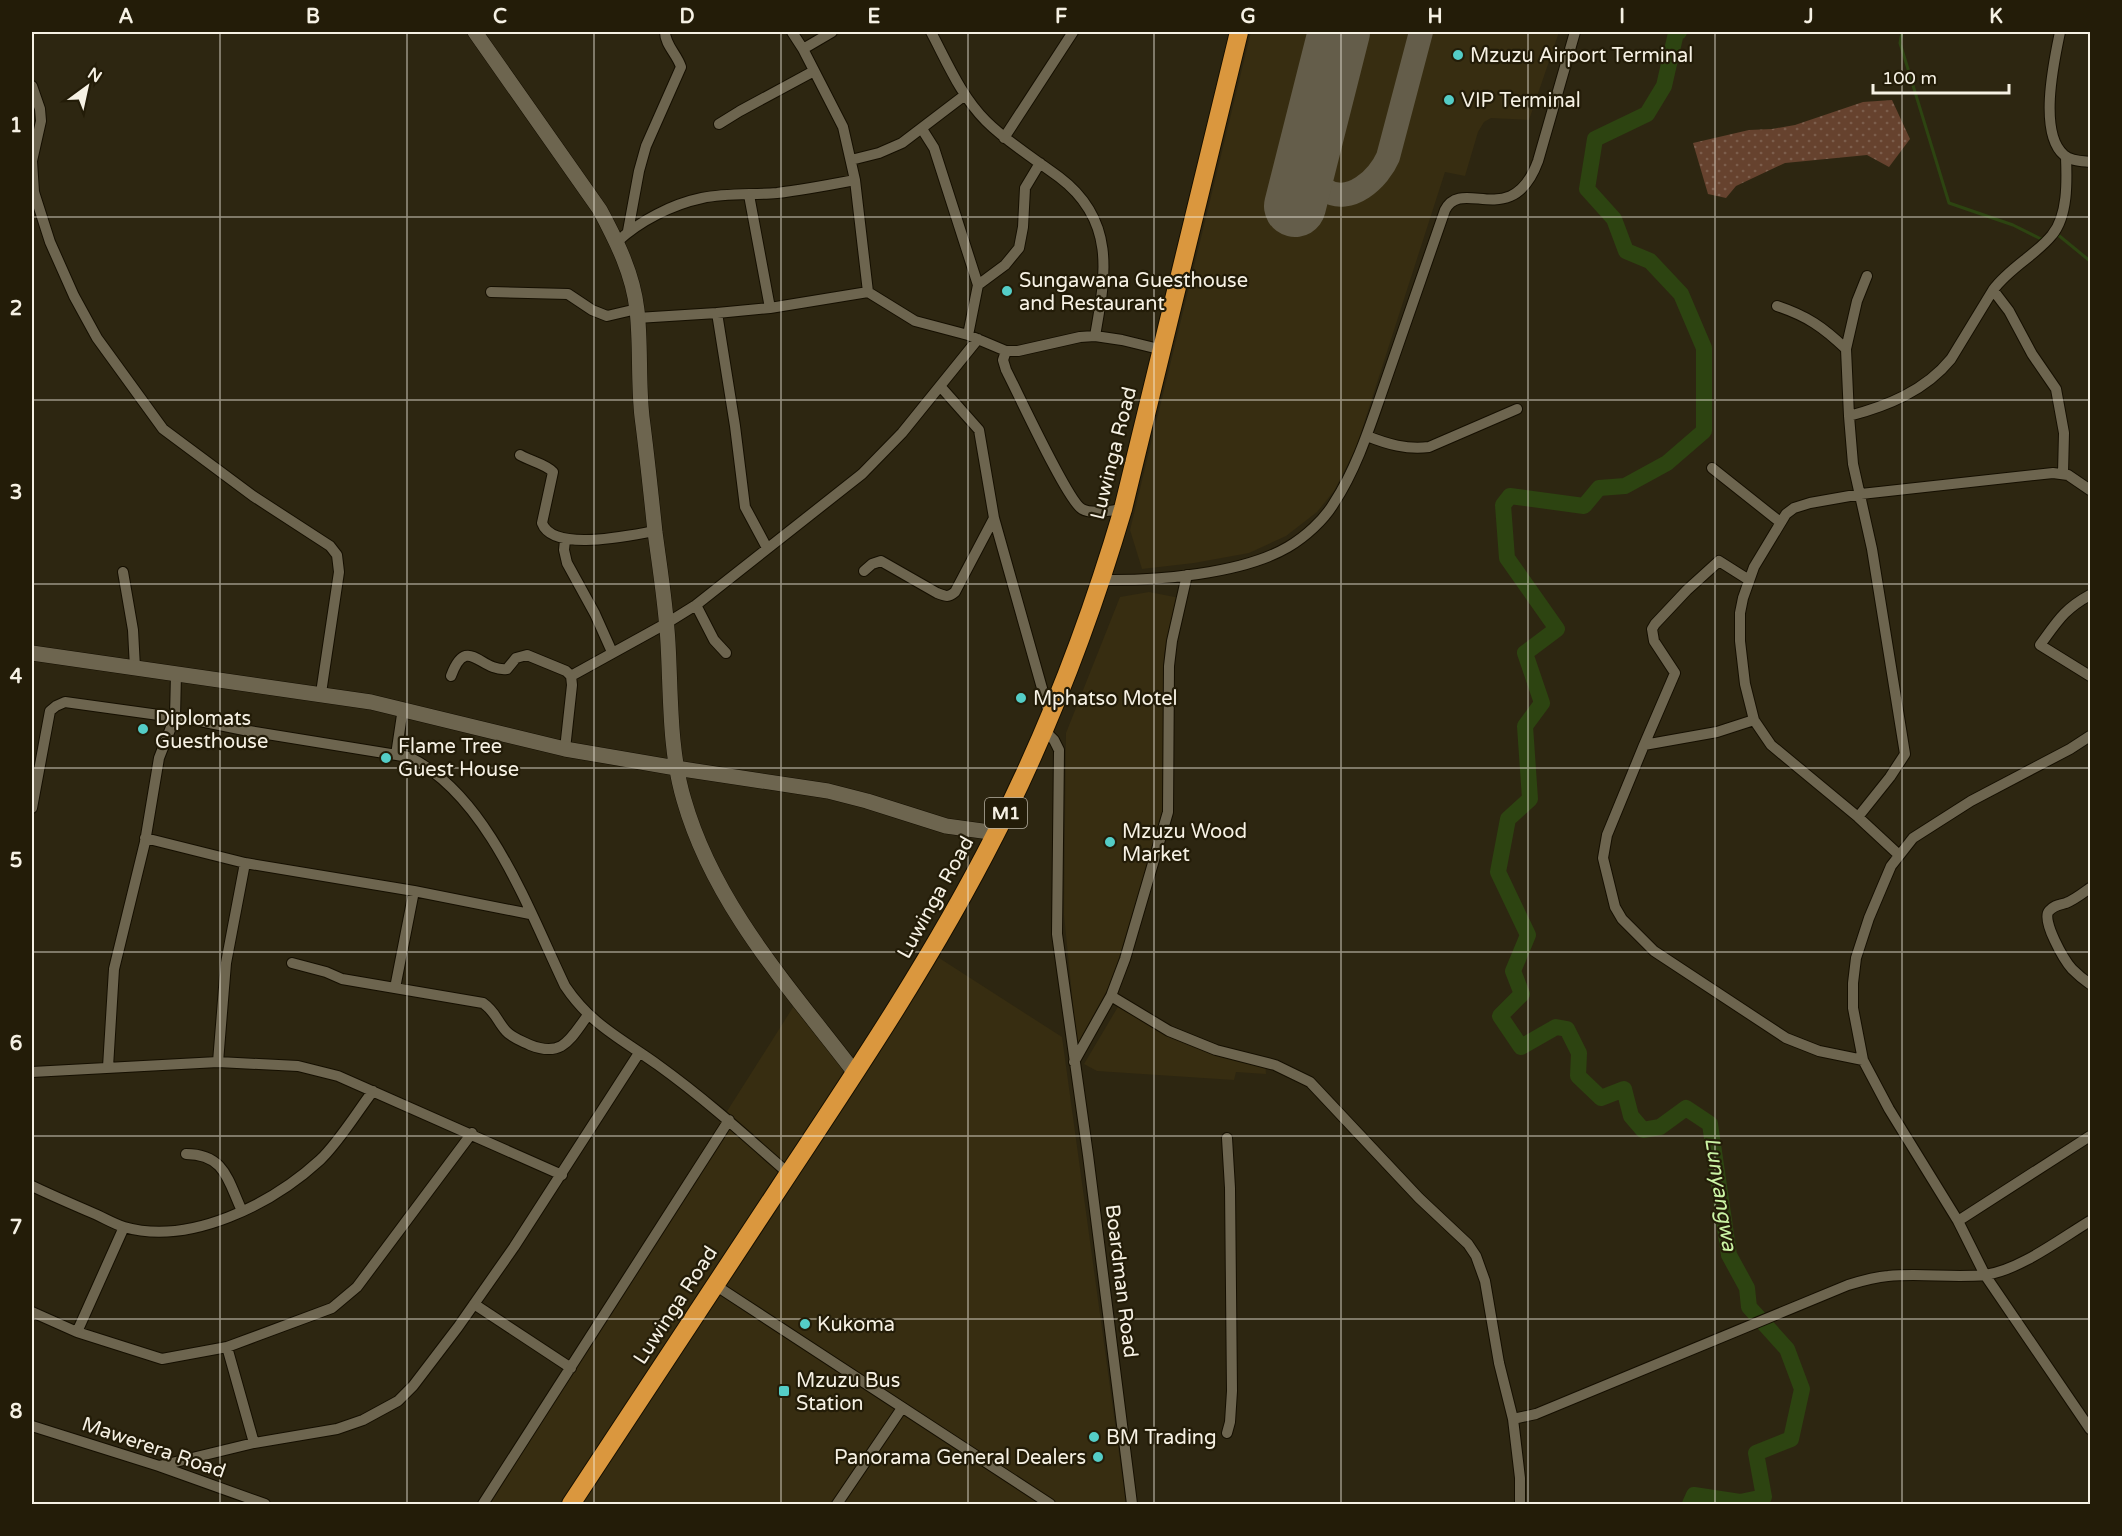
<svg xmlns="http://www.w3.org/2000/svg" width="2122" height="1536" font-family="'Varela Round',sans-serif">
  <defs>
    <pattern id="green-dots" width="8" height="8" patternUnits="userSpaceOnUse" patternTransform="scale(1.5)"><rect width="8" height="8" fill="#66422e"/><path d="M2 2h.1M6 6h.1" fill="none" stroke="#7c5e4c" stroke-width="1.8" stroke-linecap="round"/></pattern>
  </defs>
  <rect width="100%" height="100%" fill="#2d2611"/>
  <path fill="#372d11" d="M 1251,32 L 1559,32 L 1529,120 L 1491,118 L 1484,122 L 1478,132 L 1465,176 L 1445,172 L 1356,448 L 1334,491 L 1317,512 L 1286,536 L 1249,553 L 1194,563 L 1142,569 L 1130,530 Z
    M 1149,592 L 1180,598 L 1164,654 L 1164,810 L 1112,981 L 1077,1045 L 1064,915 L 1066,733 L 1120,597 Z
    M 936,956 L 1062,1037 L 1126,1504 L 478,1504 L 797,1001 L 860,1075 Z
    M 1119,1005 L 1152,1027 L 1197,1047 L 1265,1062 L 1266,1074 L 1236,1072 L 1234,1080 L 1097,1071 L 1084,1064 Z"/>
  <path fill="url(#green-dots)" d="M 1892,100 L 1910,139 L 1889,167 L 1867,155 L 1785,163 L 1736,186 L 1726,198 L 1708,194 L 1693,143 L 1749,130 L 1772,129 L 1795,125 L 1863,102 Z"/>
  <g fill="none" stroke-linecap="round" stroke-linejoin="round">
    <path stroke="#2d4411" stroke-width="3" d="M 1902,32 L 1900,43 L 1949,203 L 2013,225 L 2041,239 L 2045,237
      M 2057,234 L 2090,261"/>
    <path stroke="#2d4411" stroke-width="16" d="M 1679,32 L 1676,33 L 1664,86 L 1647,114 L 1595,139 L 1587,189 L 1614,219 L 1626,251 L 1650,261 L 1681,294 L 1704,348 L 1704,431 L 1667,463 L 1625,486 L 1599,488 L 1584,506 L 1510,496 L 1503,505 L 1507,558 L 1557,629 L 1525,653 L 1542,703 L 1525,726 L 1530,799 L 1508,819 L 1498,872 L 1528,935 L 1513,971 L 1522,994 L 1500,1016 L 1521,1047 L 1556,1027 L 1567,1029 L 1579,1053 L 1578,1076 L 1601,1098 L 1624,1089 L 1631,1116 L 1643,1130 L 1660,1127 L 1686,1108 L 1710,1124 L 1729,1255 L 1747,1288 L 1749,1307 L 1787,1349 L 1802,1389 L 1791,1439 L 1756,1453 L 1764,1497 L 1740,1502 L 1694,1495 L 1690,1504"/>
    <path stroke="#645d4a" stroke-width="24" d="M 1307,159 C 1310,170 1315,184 1325,190 C 1350,206 1379,178 1388,157 L 1421,32"/>
    <path stroke="#645d4a" stroke-width="62" d="M 1295,206 L 1339,32"/>
    <g stroke="#150f00" stroke-width="12">
      <path id="street" d="M 792,32 L 803,49 L 843,127 L 855,180 L 868,292 L 915,321 L 968,335 L 1006,351 L 1018,351 L 1080,337 L 1095,336 L 1122,340 L 1163,350
        M 931,32 C 947,62 961,96 986,121 C 1008,143 1035,159 1059,177 C 1116,220 1106,274 1095,336
        M 2060,32 C 2054,61 2038,133 2064,155 C 2071,161 2081,161 2090,162
        M 803,49 L 832,32
        M 32,86 L 40,109 L 41,121 L 32,161 L 34,192 L 50,242 L 74,296 L 97,338 L 163,429 L 253,496 L 330,546 L 337,555 L 339,572 L 321,693
        M 719,124 L 740,111 L 814,71
        M 922,129 L 934,148 L 978,285 L 968,335
        M 1004,138 L 1073,32
        M 851,160 L 879,153 L 902,143 L 965,95
        M 749,195 L 770,308
        M 628,231 L 639,171 L 646,146 L 681,67 C 677,54 665,45 665,32
        M 617,242 C 639,221 673,204 702,198 C 726,193 752,195 777,193 C 803,190 829,185 855,180
        M 978,285 L 1005,265 L 1019,248 L 1023,227 L 1025,188 L 1040,163
        M 1993,290 L 2009,311 L 2032,354 L 2056,389 L 2064,433 L 2063,473
        M 491,292 L 568,294 L 592,310 L 607,316 L 637,309
        M 1777,306 C 1807,316 1823,327 1846,349
        M 717,313 L 735,426 L 745,507 L 767,548
        M 637,318 L 717,313 L 770,308 L 868,292
        M 1006,351 L 1003,360 L 1006,370 C 1017,391 1068,502 1082,509 C 1092,515 1112,510 1123,509
        M 940,386 L 979,430 L 994,518 L 1049,713
        M 1849,416 C 1887,406 1925,391 1951,359 L 1993,290 C 2010,267 2036,255 2052,235 C 2068,216 2067,181 2066,157
        M 1367,436 C 1387,444 1407,450 1429,447 L 1517,409
        M 520,455 C 530,461 546,464 553,472 L 542,523 C 553,553 631,535 655,531
        M 1712,468 L 1780,522
        M 565,540 L 564,550 L 567,563 L 595,614 L 612,652
        M 864,571 L 872,564 L 881,561 L 937,593 C 945,596 948,598 955,592 L 994,518
        M 123,572 L 133,630 L 135,668
        M 1102,580 C 1156,581 1242,574 1288,547 C 1305,537 1324,520 1334,503 C 1357,468 1370,426 1384,386 C 1404,327 1425,269 1445,210 C 1462,176 1512,232 1538,161 L 1575,32
        M 2090,595 C 2064,609 2057,622 2040,645 L 2090,676
        M 696,605 L 714,640 L 726,653
        M 451,676 C 467,633 480,672 507,669 L 516,658 L 527,655 L 566,671 L 571,676 L 572,685 L 565,749
        M 571,676 L 667,623 L 696,605 L 862,474 L 902,433 L 978,339
        M 1754,720 L 1717,732 L 1644,745 L 1607,835 L 1603,858 L 1615,907 L 1622,919 L 1654,951 L 1786,1038 L 1819,1051 L 1863,1060
        M 1044,730 L 1054,740 L 1059,750 L 1057,934 L 1088,1155 L 1132,1504
        M 2090,736 L 2070,749 L 1971,801 L 1913,838 L 1891,866 L 1869,918 L 1856,958 L 1853,983 L 1853,1008 L 1863,1060 L 1889,1109 L 1958,1221 L 1985,1275 L 2090,1429
        M 1644,745 L 1675,673 L 1654,641 L 1652,629 L 1655,624 L 1687,590 L 1719,561 L 1749,580
        M 396,755 L 403,708
        M 32,808 L 50,711 L 56,706 L 65,702 L 195,720 L 249,731 L 409,757 C 488,795 529,911 565,986 C 591,1025 622,1039 658,1065 C 704,1098 746,1136 789,1174
        M 1858,817 L 1890,777 L 1905,754 L 1872,549 L 1853,464 L 1849,416 L 1846,349 L 1857,301 L 1867,276
        M 145,838 L 245,863 L 414,891 L 530,914
        M 1899,855 L 1858,817 L 1771,745 L 1754,720 L 1745,684 L 1740,641 L 1740,613 L 1743,598 L 1754,567 L 1786,514 L 1794,508 L 1810,503 L 1861,494 L 2053,473 L 2068,475 L 2090,490
        M 2090,888 C 2083,893 2074,900 2066,903 C 2059,905 2054,905 2049,911 C 2041,920 2064,960 2072,969 C 2078,975 2084,980 2090,984
        M 292,963 L 326,972 L 342,979 L 483,1003 C 495,1011 497,1021 506,1031 C 512,1038 522,1041 530,1045 C 563,1058 570,1039 588,1015
        M 395,988 L 414,891
        M 1111,996 L 1169,1031 L 1216,1050 L 1275,1065 L 1310,1082 L 1419,1198 L 1468,1244 L 1476,1256 L 1485,1281 L 1499,1363 L 1513,1419 L 1536,1414 L 1848,1285 C 1861,1281 1874,1277 1888,1276 C 1920,1273 1953,1278 1985,1275 C 2020,1270 2060,1239 2090,1221
        M 218,1062 L 226,963 L 245,863
        M 1074,1062 L 1111,996 L 1125,959 L 1168,812 L 1169,666 L 1172,641 L 1187,575
        M 108,1067 L 114,969 L 145,842 L 159,758 L 175,717 L 176,674
        M 32,1072 L 218,1062 L 298,1066 L 338,1076 L 562,1175
        M 186,1154 C 225,1154 228,1181 242,1211
        M 32,1186 C 53,1196 74,1205 95,1214 C 104,1218 114,1224 124,1227 C 190,1246 272,1204 320,1160 C 339,1142 357,1112 373,1091
        M 1958,1221 L 2090,1136
        M 715,1285 L 1050,1504
        M 474,1304 L 571,1368
        M 32,1312 L 77,1332 L 162,1359 L 227,1347 L 332,1308 L 357,1287 L 472,1133
        M 77,1332 L 124,1227
        M 227,1347 L 254,1443
        M 1513,1419 L 1520,1478 L 1520,1504
        M 32,1426 L 159,1466 L 265,1504
        M 1227,1433 L 1230,1422 L 1232,1391 L 1230,1188 L 1227,1138
        M 159,1466 L 254,1443 L 337,1429 L 363,1420 L 398,1401 L 413,1386 L 458,1327 L 514,1247 L 639,1053
        M 483,1504 L 729,1120
        M 837,1504 L 902,1408"/>
    </g>
    <g stroke="#150f00" stroke-width="16">
      <path id="secondary" d="M 475,32 L 600,210 C 617,242 633,274 637,310 C 641,345 638,381 642,417 C 647,455 651,494 655,532 C 660,569 666,606 668,643 C 671,694 669,750 684,800 C 714,905 790,988 855,1073
        M 32,653 L 371,702 L 565,749 L 676,768 L 828,791 L 867,801 L 946,826 L 997,833"/>
    </g>
    <g stroke="#150f00" stroke-width="20">
      <path id="highway" d="M 571,1504 C 643,1394 716,1284 789,1173 C 862,1063 935,953 995,835 C 1048,731 1090,621 1123,509 L 1239,32"/>
    </g>
    <use href="#street" stroke="#6d654f" stroke-width="10"/>
    <use href="#secondary" stroke="#6d654f" stroke-width="15"/>
    <use href="#highway" stroke="#da973e" stroke-width="18"/>
  </g>
  <path fill="none" stroke="#f6f1e4" stroke-width="1.5" stroke-opacity="0.55" d="M 220,32 L 220,1504M 407,32 L 407,1504M 594,32 L 594,1504M 781,32 L 781,1504M 968,32 L 968,1504M 1154,32 L 1154,1504M 1341,32 L 1341,1504M 1528,32 L 1528,1504M 1715,32 L 1715,1504M 1902,32 L 1902,1504M 32,217 L 2090,217M 32,400 L 2090,400M 32,584 L 2090,584M 32,768 L 2090,768M 32,952 L 2090,952M 32,1136 L 2090,1136M 32,1319 L 2090,1319"/>
  <g fill="#54cdc7" stroke="#231c08" stroke-width="2">
    <circle cx="1458" cy="55" r="6"/>
    <circle cx="1449" cy="100" r="6"/>
    <circle cx="1007" cy="291" r="6"/>
    <circle cx="1021" cy="698" r="6"/>
    <circle cx="143" cy="729" r="6"/>
    <circle cx="386" cy="758" r="6"/>
    <circle cx="1110" cy="842" r="6"/>
    <circle cx="805" cy="1324" r="6"/>
    <rect x="778" y="1385" width="12" height="12" rx="3"/>
    <circle cx="1094" cy="1437" r="6"/>
    <circle cx="1098" cy="1457" r="6"/>
  </g>
  <g text-anchor="middle" stroke-width="4.5" stroke-linejoin="round" paint-order="stroke">
    <rect fill="#231c08" stroke="#b7b1a2" stroke-width="1.5" x="985" y="798" width="42" height="30" rx="4.5"/>
    <g font-size="18" font-weight="bold" fill="#f6f1e4">
      <text x="1006" y="819">M1</text>
    </g>
    <g font-size="20" fill="#f6f1e4" stroke="#231c08" text-anchor="start">
      <text x="1470" y="62">Mzuzu Airport Terminal</text>
      <text x="1461" y="107">VIP Terminal</text>
      <text x="1019" y="287">Sungawana Guesthouse<tspan x="1019" dy="23">and Restaurant</tspan></text>
      <text x="1033" y="705">Mphatso Motel</text>
      <text x="155" y="725">Diplomats<tspan x="155" dy="23">Guesthouse</tspan></text>
      <text x="398" y="753">Flame Tree<tspan x="398" dy="23">Guest House</tspan></text>
      <text x="1122" y="838">Mzuzu Wood<tspan x="1122" dy="23">Market</tspan></text>
      <text x="817" y="1331">Kukoma</text>
      <text x="796" y="1387">Mzuzu Bus<tspan x="796" dy="23">Station</tspan></text>
      <text x="1106" y="1444">BM Trading</text>
      <text x="1086" y="1464" text-anchor="end">Panorama General Dealers</text>
    </g>
    <g font-size="20" fill="#f6f1e4" stroke="#231c08">
      <text transform="translate(1113 453) rotate(-76)" y="7">Luwinga Road</text>
      <text transform="translate(935 897) rotate(-61)" y="7">Luwinga Road</text>
      <text transform="translate(1122 1281) rotate(83)" y="7">Boardman Road</text>
      <text transform="translate(675 1305) rotate(-57)" y="7">Luwinga Road</text>
      <text transform="translate(154 1447) rotate(19)" y="7">Mawerera Road</text>
    </g>
    <g font-size="21" font-style="italic" fill="#cbf4a5" stroke="#231c08">
      <text transform="translate(1721 1194) rotate(81)" y="7">Lunyangwa</text>
    </g>
  </g>
  <rect width="2122" height="1536" fill="none" stroke="#231c08" stroke-width="66"/>
  <g transform="translate(87 87) rotate(33)" stroke="#231c08" stroke-width="4.5" paint-order="stroke">
  <path d="M0-4.5L10 22L0 15L-10 22Z" fill="#f6f1e4"/>
  <text y="-9" font-size="16" font-weight="bold" text-anchor="middle" fill="#f6f1e4">N</text>
  </g>
  <path d="M1873 84v9h136v-9" fill="none" stroke="#f6f1e4" stroke-width="3"/>
  <text x="1882" y="84" font-size="18" fill="#f6f1e4" stroke="#231c08" stroke-width="4.5" paint-order="stroke">100 m</text>
  <rect x="33" y="33" width="2056" height="1470" fill="none" stroke="#f6f1e4" stroke-width="2"/>
  <g font-size="20" text-anchor="middle" font-weight="bold" fill="#f6f1e4">
    <text x="126" y="23">A</text>
    <text x="313" y="23">B</text>
    <text x="500" y="23">C</text>
    <text x="687" y="23">D</text>
    <text x="874" y="23">E</text>
    <text x="1061" y="23">F</text>
    <text x="1248" y="23">G</text>
    <text x="1435" y="23">H</text>
    <text x="1622" y="23">I</text>
    <text x="1809" y="23">J</text>
    <text x="1996" y="23">K</text>
    <text x="16" y="132">1</text>
    <text x="16" y="315">2</text>
    <text x="16" y="499">3</text>
    <text x="16" y="683">4</text>
    <text x="16" y="867">5</text>
    <text x="16" y="1050">6</text>
    <text x="16" y="1234">7</text>
    <text x="16" y="1418">8</text>
  </g>
</svg>
